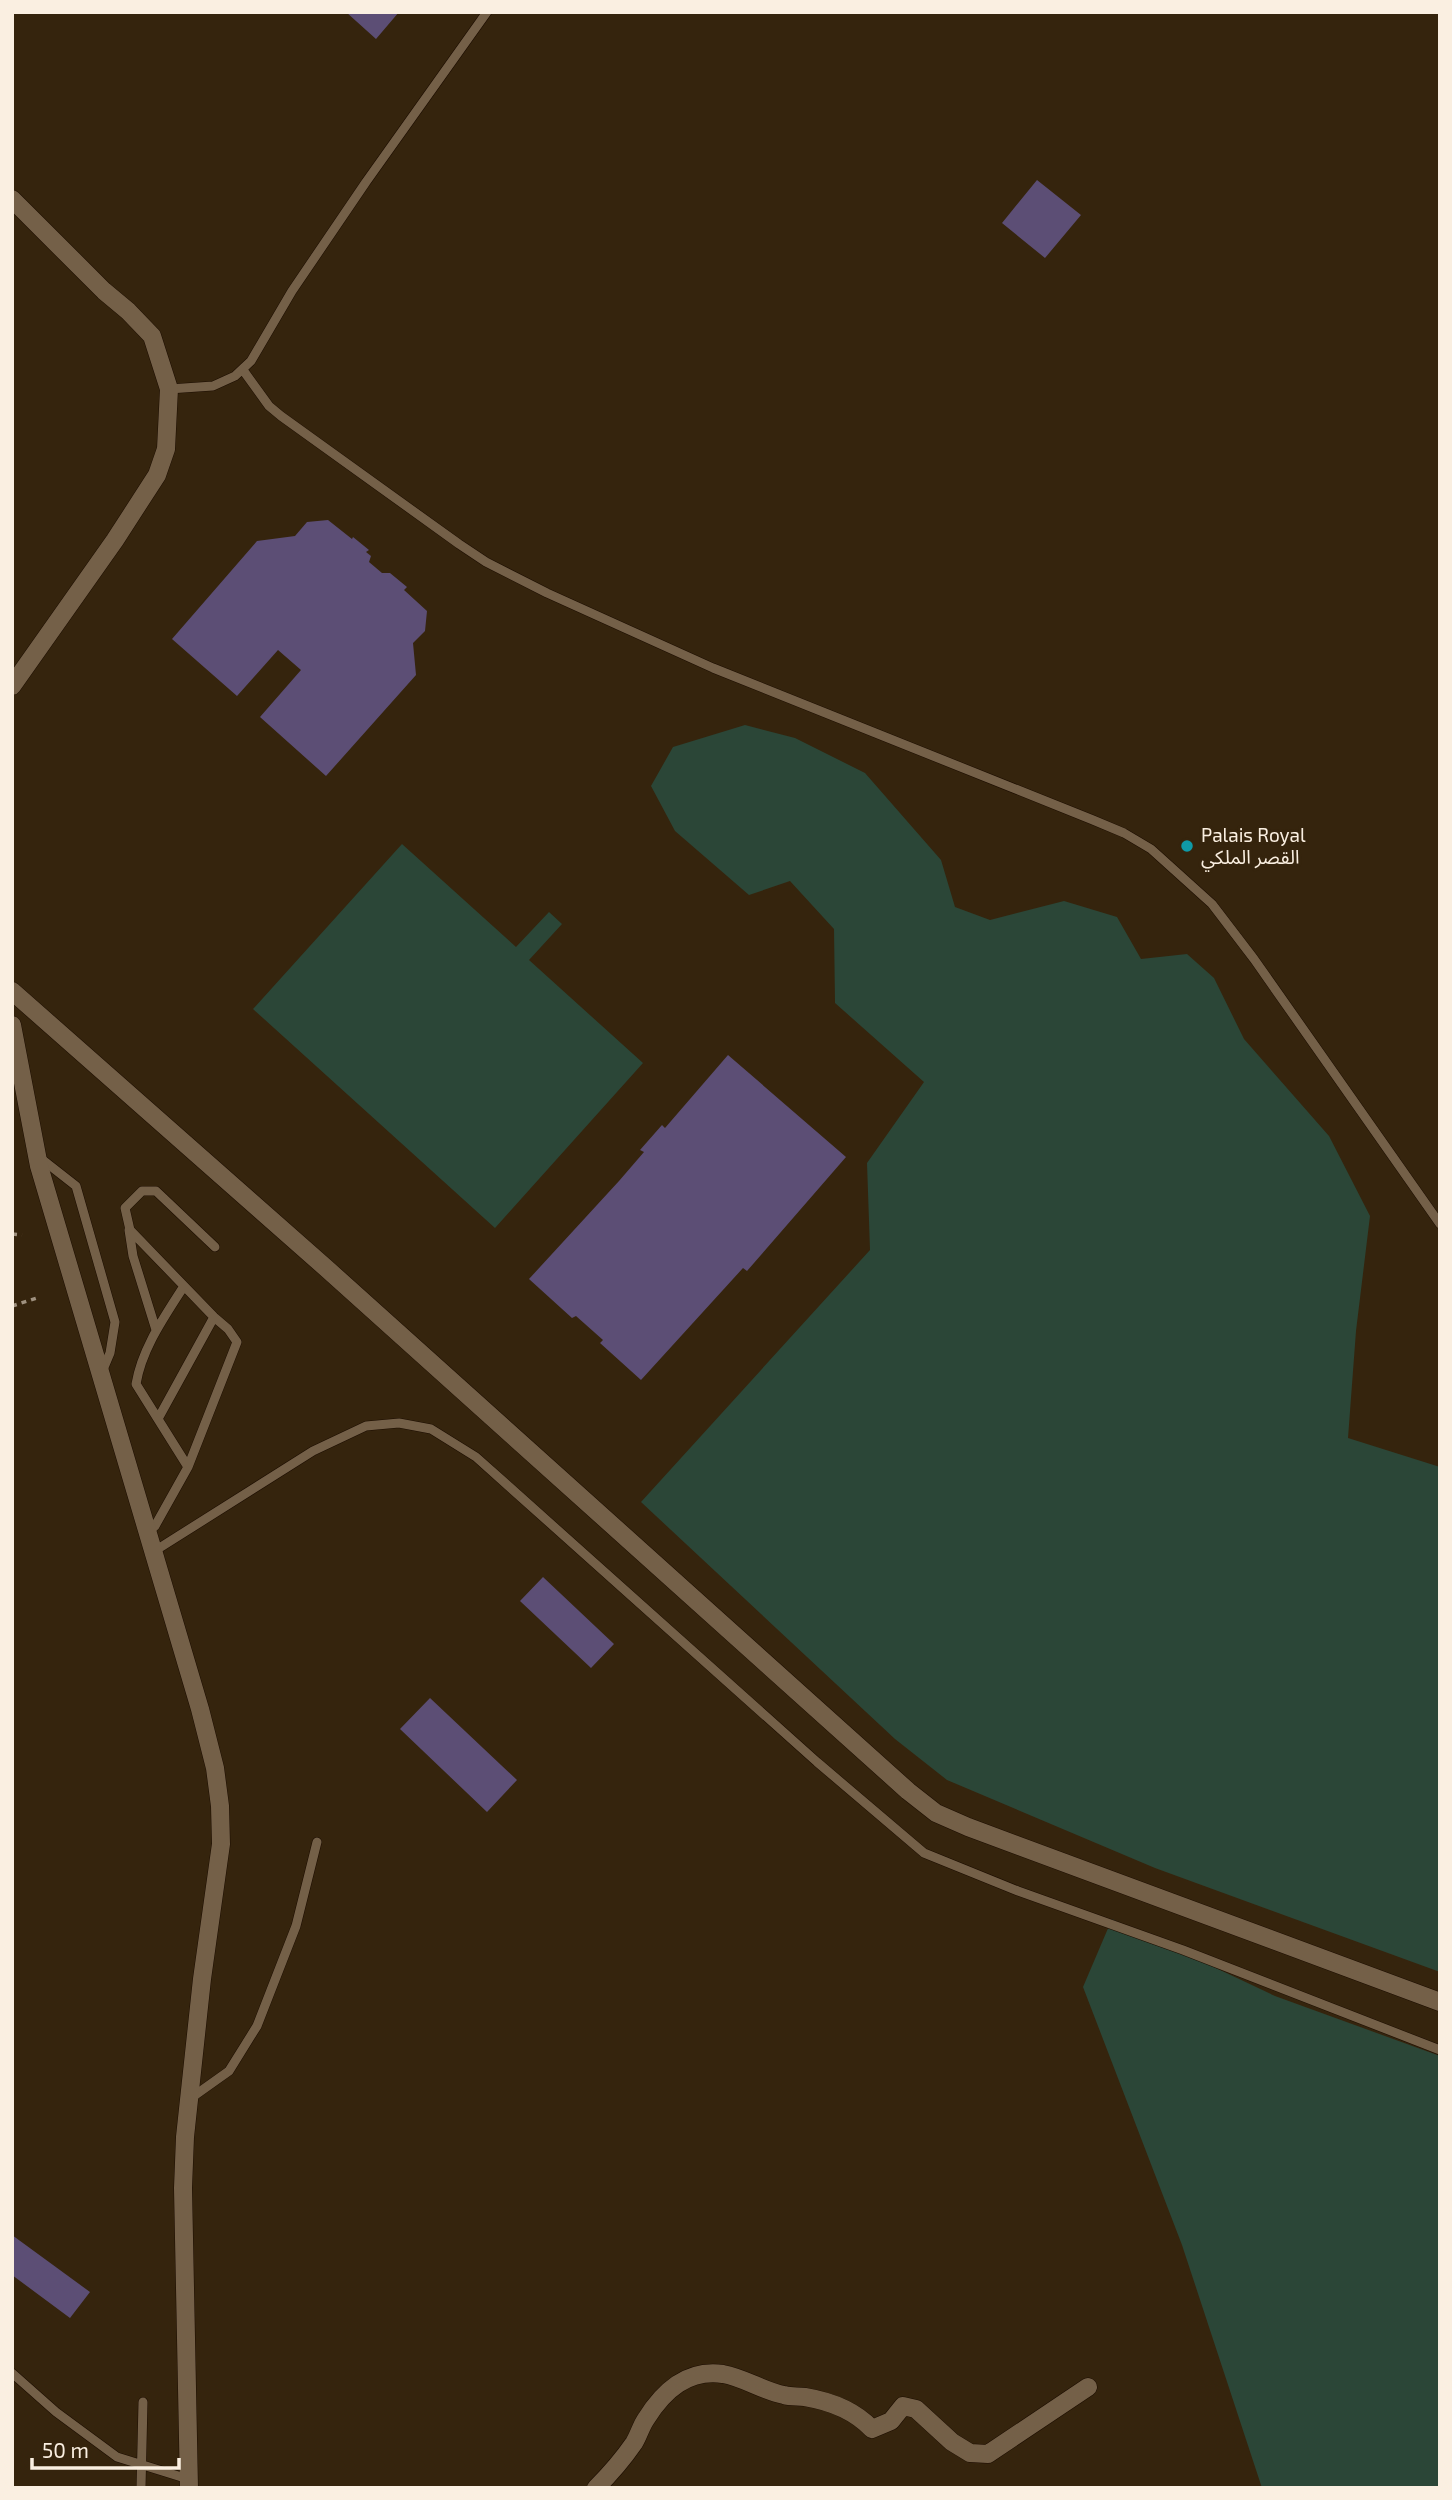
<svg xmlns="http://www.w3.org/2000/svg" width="1452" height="2500" font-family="'Exo 2','Noto Sans Arabic',sans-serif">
  <rect width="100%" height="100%" fill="#35240d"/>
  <path fill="#2b4637" d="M 745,725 L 795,738 L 865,773 L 941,860 L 955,907 L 990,920 L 1064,901 L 1117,917 L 1141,959 L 1187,954 L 1214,978 L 1244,1039 L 1329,1136 L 1370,1216 L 1356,1331 L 1348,1438 L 1440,1467 L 1440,1972 L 1155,1868 L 947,1780 L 895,1739 L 641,1502 L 870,1250 L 867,1163 L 924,1082 L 835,1003 L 834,929 L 790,881 L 749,895 L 675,831 L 651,786 L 673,747 Z
    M 402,844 L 516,947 L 549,912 L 562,924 L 529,960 L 643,1063 L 495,1228 L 253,1009 Z
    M 1112,1919 L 1275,1996 L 1440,2056 L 1440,2488 L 1262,2488 L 1182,2245 L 1083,1987 Z"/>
  <path fill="#5c4e75" d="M 346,12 L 399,12 L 376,39 Z
    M 1037,180 L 1081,215 L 1045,258 L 1002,223 Z
    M 328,520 L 352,539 L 353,537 L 369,550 L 366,552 L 371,556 L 369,562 L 382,573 L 390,573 L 407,587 L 404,590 L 427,611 L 425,631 L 413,643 L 416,675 L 326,776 L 260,717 L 301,670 L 278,650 L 237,696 L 172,639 L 257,541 L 295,536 L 307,522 Z
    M 728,1055 L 846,1157 L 747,1271 L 743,1268 L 641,1380 L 600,1343 L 603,1340 L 576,1316 L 572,1318 L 529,1279 L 619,1181 L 644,1152 L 640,1150 L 662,1125 L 665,1128 Z
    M 543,1577 L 614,1644 L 591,1668 L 520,1601 Z
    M 430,1698 L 517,1780 L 487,1812 L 400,1729 Z
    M 12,2235 L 90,2292 L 70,2318 L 12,2275 Z"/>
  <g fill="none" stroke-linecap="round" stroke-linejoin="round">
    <g stroke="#1c0d00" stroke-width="10">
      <path id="service" d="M 243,370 L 269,406 L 281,416 L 459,544 L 486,562 L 547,593 L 713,668 L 1093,820 L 1124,833 L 1151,849 L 1212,904 L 1254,959 L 1440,1224
        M 169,389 L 213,386 L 235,376 L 251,361 L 292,291 L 366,182 L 487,12
        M 39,1157 L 76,1186 L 115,1322 L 110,1353 L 102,1372
        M 129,1230 L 133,1256 L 156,1330
        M 184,1286 C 165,1316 142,1348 136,1384 L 188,1467
        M 159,1417 L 214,1317
        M 149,1531 L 155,1526 L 188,1467 L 237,1342 L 228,1329 L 214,1317 L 130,1230 L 125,1208 L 142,1191 L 156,1191 L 215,1247
        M 153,1552 L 313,1451 L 366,1426 L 399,1423 L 431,1429 L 476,1457 L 817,1762 L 924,1853 L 1018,1891 L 1183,1950 L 1440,2050
        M 191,2098 L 229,2071 L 257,2026 L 296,1926 L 317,1842
        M 12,2373 L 56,2412 L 117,2457 L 188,2479
        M 141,2488 L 143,2402"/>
    </g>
    <g stroke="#1c0d00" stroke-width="19">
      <path id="minor" d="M 12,199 L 104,291 L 128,311 L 152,336 L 169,389 L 166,449 L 157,475 L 115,540 L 12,686
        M 12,991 L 326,1268 L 908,1791 L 936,1813 L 968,1827 L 1440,2002
        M 12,1025 L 39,1166 L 200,1709 L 215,1768 L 220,1806 L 221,1844 L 202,1979 L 185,2137 L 183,2188 L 189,2488
        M 596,2488 C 610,2474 623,2459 634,2443 C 639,2435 641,2426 646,2419 C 664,2390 688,2369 723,2374 C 745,2378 763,2391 784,2395 C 791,2397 798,2396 805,2397 C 829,2401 855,2411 872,2429 L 891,2421 L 903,2406 L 916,2409 L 952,2442 L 970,2453 L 988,2454 L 1088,2387"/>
    </g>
    <path stroke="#9f917f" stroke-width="3.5" stroke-dasharray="5 5" stroke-linecap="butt" d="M 12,1234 L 22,1235
      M 12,1306 L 40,1297"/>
    <use href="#service" stroke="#746048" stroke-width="9"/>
    <use href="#minor" stroke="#746048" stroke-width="18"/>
  </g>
  <circle fill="#0f9aa8" stroke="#35240d" stroke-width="2.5" cx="1187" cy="846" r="7"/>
  <g text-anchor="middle" stroke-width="6" stroke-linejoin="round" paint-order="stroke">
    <g font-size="19" fill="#faefe1" stroke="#35240d" text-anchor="start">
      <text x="1201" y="842">Palais Royal<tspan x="1201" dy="22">القصر الملكي</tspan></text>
    </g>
  </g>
  <rect width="1452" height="2500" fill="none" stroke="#faefe1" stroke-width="28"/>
  <path d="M32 2458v10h147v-10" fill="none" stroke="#faefe1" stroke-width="3.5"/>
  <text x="42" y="2458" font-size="21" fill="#faefe1" stroke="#35240d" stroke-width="5" paint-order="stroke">50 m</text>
</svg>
